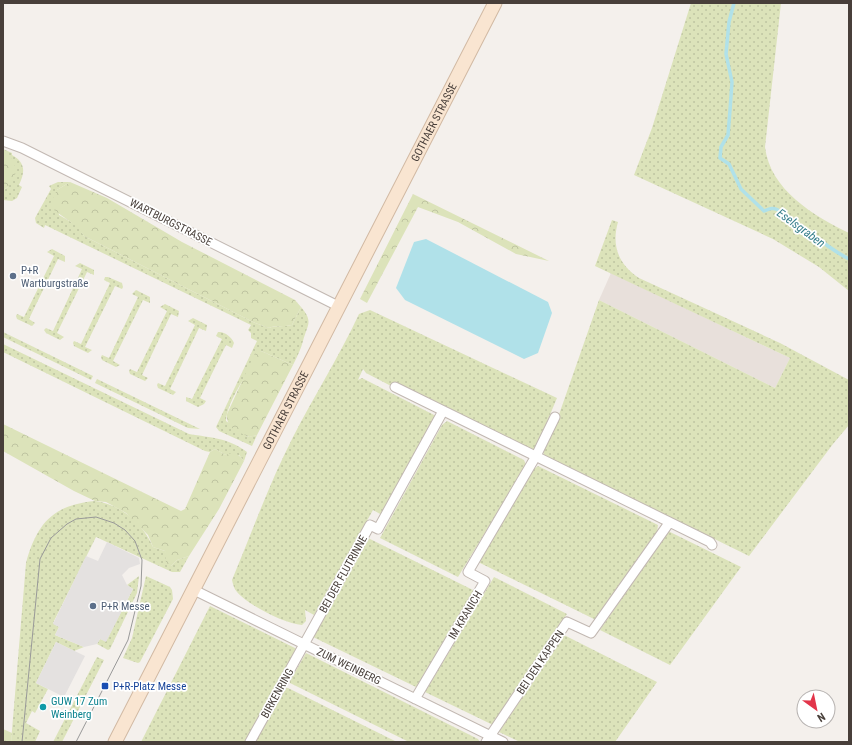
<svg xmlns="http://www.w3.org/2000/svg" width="852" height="745" font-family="'Roboto Condensed',sans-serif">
  <defs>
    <pattern id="grass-dots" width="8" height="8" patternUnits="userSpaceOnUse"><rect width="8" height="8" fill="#dce3ba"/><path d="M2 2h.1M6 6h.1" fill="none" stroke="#bec4a1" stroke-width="1.8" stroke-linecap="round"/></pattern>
    <pattern id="forest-crowns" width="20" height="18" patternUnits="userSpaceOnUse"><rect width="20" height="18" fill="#dce3ba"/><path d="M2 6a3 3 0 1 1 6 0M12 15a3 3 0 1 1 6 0" fill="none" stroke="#bec4a1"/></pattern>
  </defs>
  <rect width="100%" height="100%" fill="#f4f0ec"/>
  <path fill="#e8e0db" d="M 611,273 L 790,358 L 775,388 L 599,300 Z"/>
  <path fill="url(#grass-dots)" d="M 691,3 L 781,3 L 765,147 C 770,190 814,216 849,233 L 849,291 L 819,267 L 773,239 L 634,175 L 652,128 Z
    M 3,149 L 12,153 L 12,155 C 26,163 25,172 19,185 L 22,187 L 17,198 L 12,201 L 3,200 L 3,190 L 8,187 Z
    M 58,182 L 70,182 L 57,190 L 59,215 L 78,226 L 84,236 L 253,322 L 269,328 C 276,325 284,327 292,325 L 301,307 C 314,322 307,325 303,341 C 301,349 297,357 293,365 L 261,351 C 250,370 227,400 226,421 L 248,437 L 257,435 L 252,446 L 219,431 L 216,427 L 257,341 L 251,338 L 251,333 L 248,330 L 251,325 L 45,225 L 44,228 L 36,223 L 35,218 L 51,189 L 49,186 Z
    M 612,220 L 618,222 C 611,246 619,265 639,278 L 780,343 L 849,380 L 849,425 L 833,444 L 749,556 L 544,455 L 543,451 L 555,426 L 599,300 L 775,388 L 790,358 L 595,266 Z
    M 52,249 L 65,256 L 65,262 L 58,259 L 29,319 L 35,323 L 32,326 L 17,319 L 16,316 L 17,314 L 24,317 L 54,256 L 47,252 Z
    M 80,263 L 94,270 L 94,275 L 87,272 L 57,333 L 64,337 L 60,340 L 46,333 L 44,330 L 46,328 L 53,331 L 82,269 L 75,266 Z
    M 105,277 L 108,277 L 122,283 L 123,287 L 122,289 L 115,286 L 85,347 L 92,350 L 88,353 L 74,346 L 73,343 L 74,341 L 81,344 L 110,283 L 104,280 Z
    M 136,290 L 150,297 L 150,303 L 143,300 L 113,361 L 120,365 L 116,367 L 102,360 L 101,357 L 102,355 L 109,358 L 138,297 L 132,294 Z
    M 165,304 L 179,311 L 178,317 L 171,314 L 142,375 L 148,378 L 145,381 L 130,374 L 129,371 L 130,369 L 137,372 L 167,311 L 160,307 Z
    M 370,310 L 557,398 L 536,448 L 533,450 L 396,382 L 393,387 L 366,373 L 363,369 L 358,380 L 362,378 L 436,416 L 382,515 L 373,510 L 314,615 L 305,610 L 306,621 L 302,625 C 285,624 248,605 237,592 C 234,589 233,584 232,580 C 252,532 269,484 293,437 C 314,396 339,357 359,314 Z
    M 193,318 L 207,325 L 206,331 L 199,328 L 170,389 L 176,392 L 173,395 L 158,388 L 157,385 L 158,383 L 165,386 L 195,325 L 188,321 Z
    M 3,332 L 93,376 L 91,380 L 3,337 Z
    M 218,332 C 224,331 232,337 234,343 L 232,348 L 226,345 L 200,398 L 206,401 L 204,404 L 198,407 L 186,401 L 186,397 L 192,399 L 222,339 L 216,336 Z
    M 3,344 L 189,434 C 212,438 226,437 247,452 L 244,461 L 239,455 L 226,455 L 215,449 L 210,452 L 205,451 L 3,352 Z
    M 97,379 L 200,429 L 188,428 L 95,383 Z
    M 447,421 L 524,460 L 526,465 L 458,577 L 380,538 L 442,425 Z
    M 538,466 L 658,525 L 657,532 L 596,620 L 478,562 L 534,469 Z
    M 95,501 C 121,504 143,524 153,547 L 165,551 L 171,566 L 177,560 L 189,556 L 180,572 L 172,572 L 96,537 L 53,623 L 59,627 L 55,635 L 84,647 L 74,651 L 56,642 L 36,683 L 48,689 L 35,713 L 32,711 L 26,723 L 40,731 L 35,742 L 11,742 L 26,563 C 37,523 53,505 95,501 Z
    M 668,531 L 741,567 L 670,665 L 600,630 Z
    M 368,538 L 475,591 L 416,687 L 313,637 Z
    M 139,576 L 137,593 L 110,649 L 108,650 L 97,644 L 100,639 L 106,641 L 133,589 L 127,585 Z
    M 146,576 L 170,587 L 172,590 L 173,599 L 140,662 L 138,663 L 123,658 L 132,638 Z
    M 494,577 L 567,614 L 493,725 L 425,692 Z
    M 210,606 L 297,649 L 245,742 L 141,742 Z
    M 564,635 L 657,682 L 615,742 L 520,742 L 499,732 Z
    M 306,653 L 478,739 L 480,742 L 409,742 L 290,683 L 290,681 Z
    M 97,657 L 104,660 L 62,742 L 53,742 Z
    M 285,688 L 288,688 L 397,742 L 254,742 Z"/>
  <path fill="url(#forest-crowns)" d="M 3,152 L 12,159 L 17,171 L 8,187 L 3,190 Z
    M 70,182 L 107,198 L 182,242 L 295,300 L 301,307 L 292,325 C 284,327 275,325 269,328 L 253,322 L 84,236 C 76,222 61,217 49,206 L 57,190 Z
    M 413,194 L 549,261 L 516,254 L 458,222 L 418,207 L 367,303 L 360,299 Z
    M 261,351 L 293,365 L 257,435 L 249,437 C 237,431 226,428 227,414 L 255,353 Z
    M 3,424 L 181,511 L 185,509 L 210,452 L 215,449 L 226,455 C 234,451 239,454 244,461 L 219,509 L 189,556 L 177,560 L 171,566 L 166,563 L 165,551 L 153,547 L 148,535 L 126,513 L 106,502 L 95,501 L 74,491 L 3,451 Z
    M 3,729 L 12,733 L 11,742 L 3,742 Z"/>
  <path fill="#e4e1e0" d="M 107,542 L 139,558 L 140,564 L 129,568 L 122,575 L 127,585 L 133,589 L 106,642 L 100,639 L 97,644 L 84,647 L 55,635 L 59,627 L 53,624 L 86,556 L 98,561 Z
    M 56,642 L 85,656 L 64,697 L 36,683 Z"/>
  <path fill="#b0e1e9" d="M 426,239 L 548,302 L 552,313 L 538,353 L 524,359 L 405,300 L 396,288 L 414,242 Z"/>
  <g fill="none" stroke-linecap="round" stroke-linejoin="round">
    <path stroke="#b0e1e9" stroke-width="3.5" d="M 734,3 L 729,22 L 726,54 L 732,82 L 730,110 L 728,135 L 721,147 L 720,158 L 729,164 L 741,189 L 764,211 C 769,209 773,207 778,210 C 788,214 792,222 798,229 C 808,238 819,239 828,246 C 835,251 841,255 849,259"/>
    <g stroke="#c2b8b2" stroke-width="11">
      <path id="minor" d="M 3,141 L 22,148 L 338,306
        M 395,387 L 710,542 L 712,545
        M 194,590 L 503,742
        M 415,699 L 485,581 L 468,572 L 536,456 L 555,417
        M 250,742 L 370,525 L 378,529 L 443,411
        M 486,742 L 567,622 L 591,633 L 669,523"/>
    </g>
    <g stroke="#d1b9a3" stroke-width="15">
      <g id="secondary">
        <path id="s1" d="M 115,742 L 495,3"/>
      </g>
    </g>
    <use href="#minor" stroke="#fff" stroke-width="9"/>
    <use href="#secondary" stroke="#f9e5d1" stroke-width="13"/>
    <path stroke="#999" stroke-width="1" d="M 22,742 L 40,559 L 51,538 L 67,524 L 76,519 L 96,517 L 114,523 L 125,530 L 135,541 L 142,560 L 141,586 L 128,640 L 76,742"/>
  </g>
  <g fill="#5c6f8a" stroke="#fff" stroke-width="1.5">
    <circle cx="13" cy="276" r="4"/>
    <circle cx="93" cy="606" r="4"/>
  </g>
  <rect fill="#1a4fb4" stroke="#fff" stroke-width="1.5" x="101" y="682" width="8" height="8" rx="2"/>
  <circle fill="#0f9aa8" stroke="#fff" stroke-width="1.5" cx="43" cy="707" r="4"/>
  <g text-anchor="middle" stroke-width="3.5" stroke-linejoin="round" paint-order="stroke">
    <g font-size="11" fill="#483f3a" stroke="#fff">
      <text dy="4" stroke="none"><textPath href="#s1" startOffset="697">GOTHAER STRASSE</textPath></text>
      <text transform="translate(171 222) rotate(27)" y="4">WARTBURGSTRASSE</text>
      <text dy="4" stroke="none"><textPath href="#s1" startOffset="373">GOTHAER STRASSE</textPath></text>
      <text transform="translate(343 574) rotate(-61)" y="4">BEI DER FLUTRINNE</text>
      <text transform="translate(465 615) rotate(-59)" y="4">IM KRANICH</text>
      <text transform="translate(540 662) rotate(-56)" y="4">BEI DEN KAPPEN</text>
      <text transform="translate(349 666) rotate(26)" y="4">ZUM WEINBERG</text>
      <text transform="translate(277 693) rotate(-61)" y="4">BIRKENRING</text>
    </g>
    <g font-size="11" fill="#4e5e75" stroke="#fff" text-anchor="start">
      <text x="21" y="274">P+R<tspan x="21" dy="13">Wartburgstraße</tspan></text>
      <text x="101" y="610">P+R Messe</text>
    </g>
    <g font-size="11" fill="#164399" stroke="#fff" text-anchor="start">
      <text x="113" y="690">P+R-Platz Messe</text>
    </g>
    <g font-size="11" fill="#0d838f" stroke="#fff" text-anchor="start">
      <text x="51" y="705">GUW 17 Zum<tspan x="51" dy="13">Weinberg</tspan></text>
    </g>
    <g font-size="12" font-style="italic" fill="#367e8b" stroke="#fff">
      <text transform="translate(801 228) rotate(36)" y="4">Eselsgraben</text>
    </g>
  </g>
  <rect width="852" height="745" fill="none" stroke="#483f3a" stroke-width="8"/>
  <g transform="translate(816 709) rotate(147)"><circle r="19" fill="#ffffff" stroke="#b6b2b0"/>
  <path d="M0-3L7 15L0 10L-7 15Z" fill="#e2354a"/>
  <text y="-6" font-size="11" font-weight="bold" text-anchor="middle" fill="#483f3a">N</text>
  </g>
</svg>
